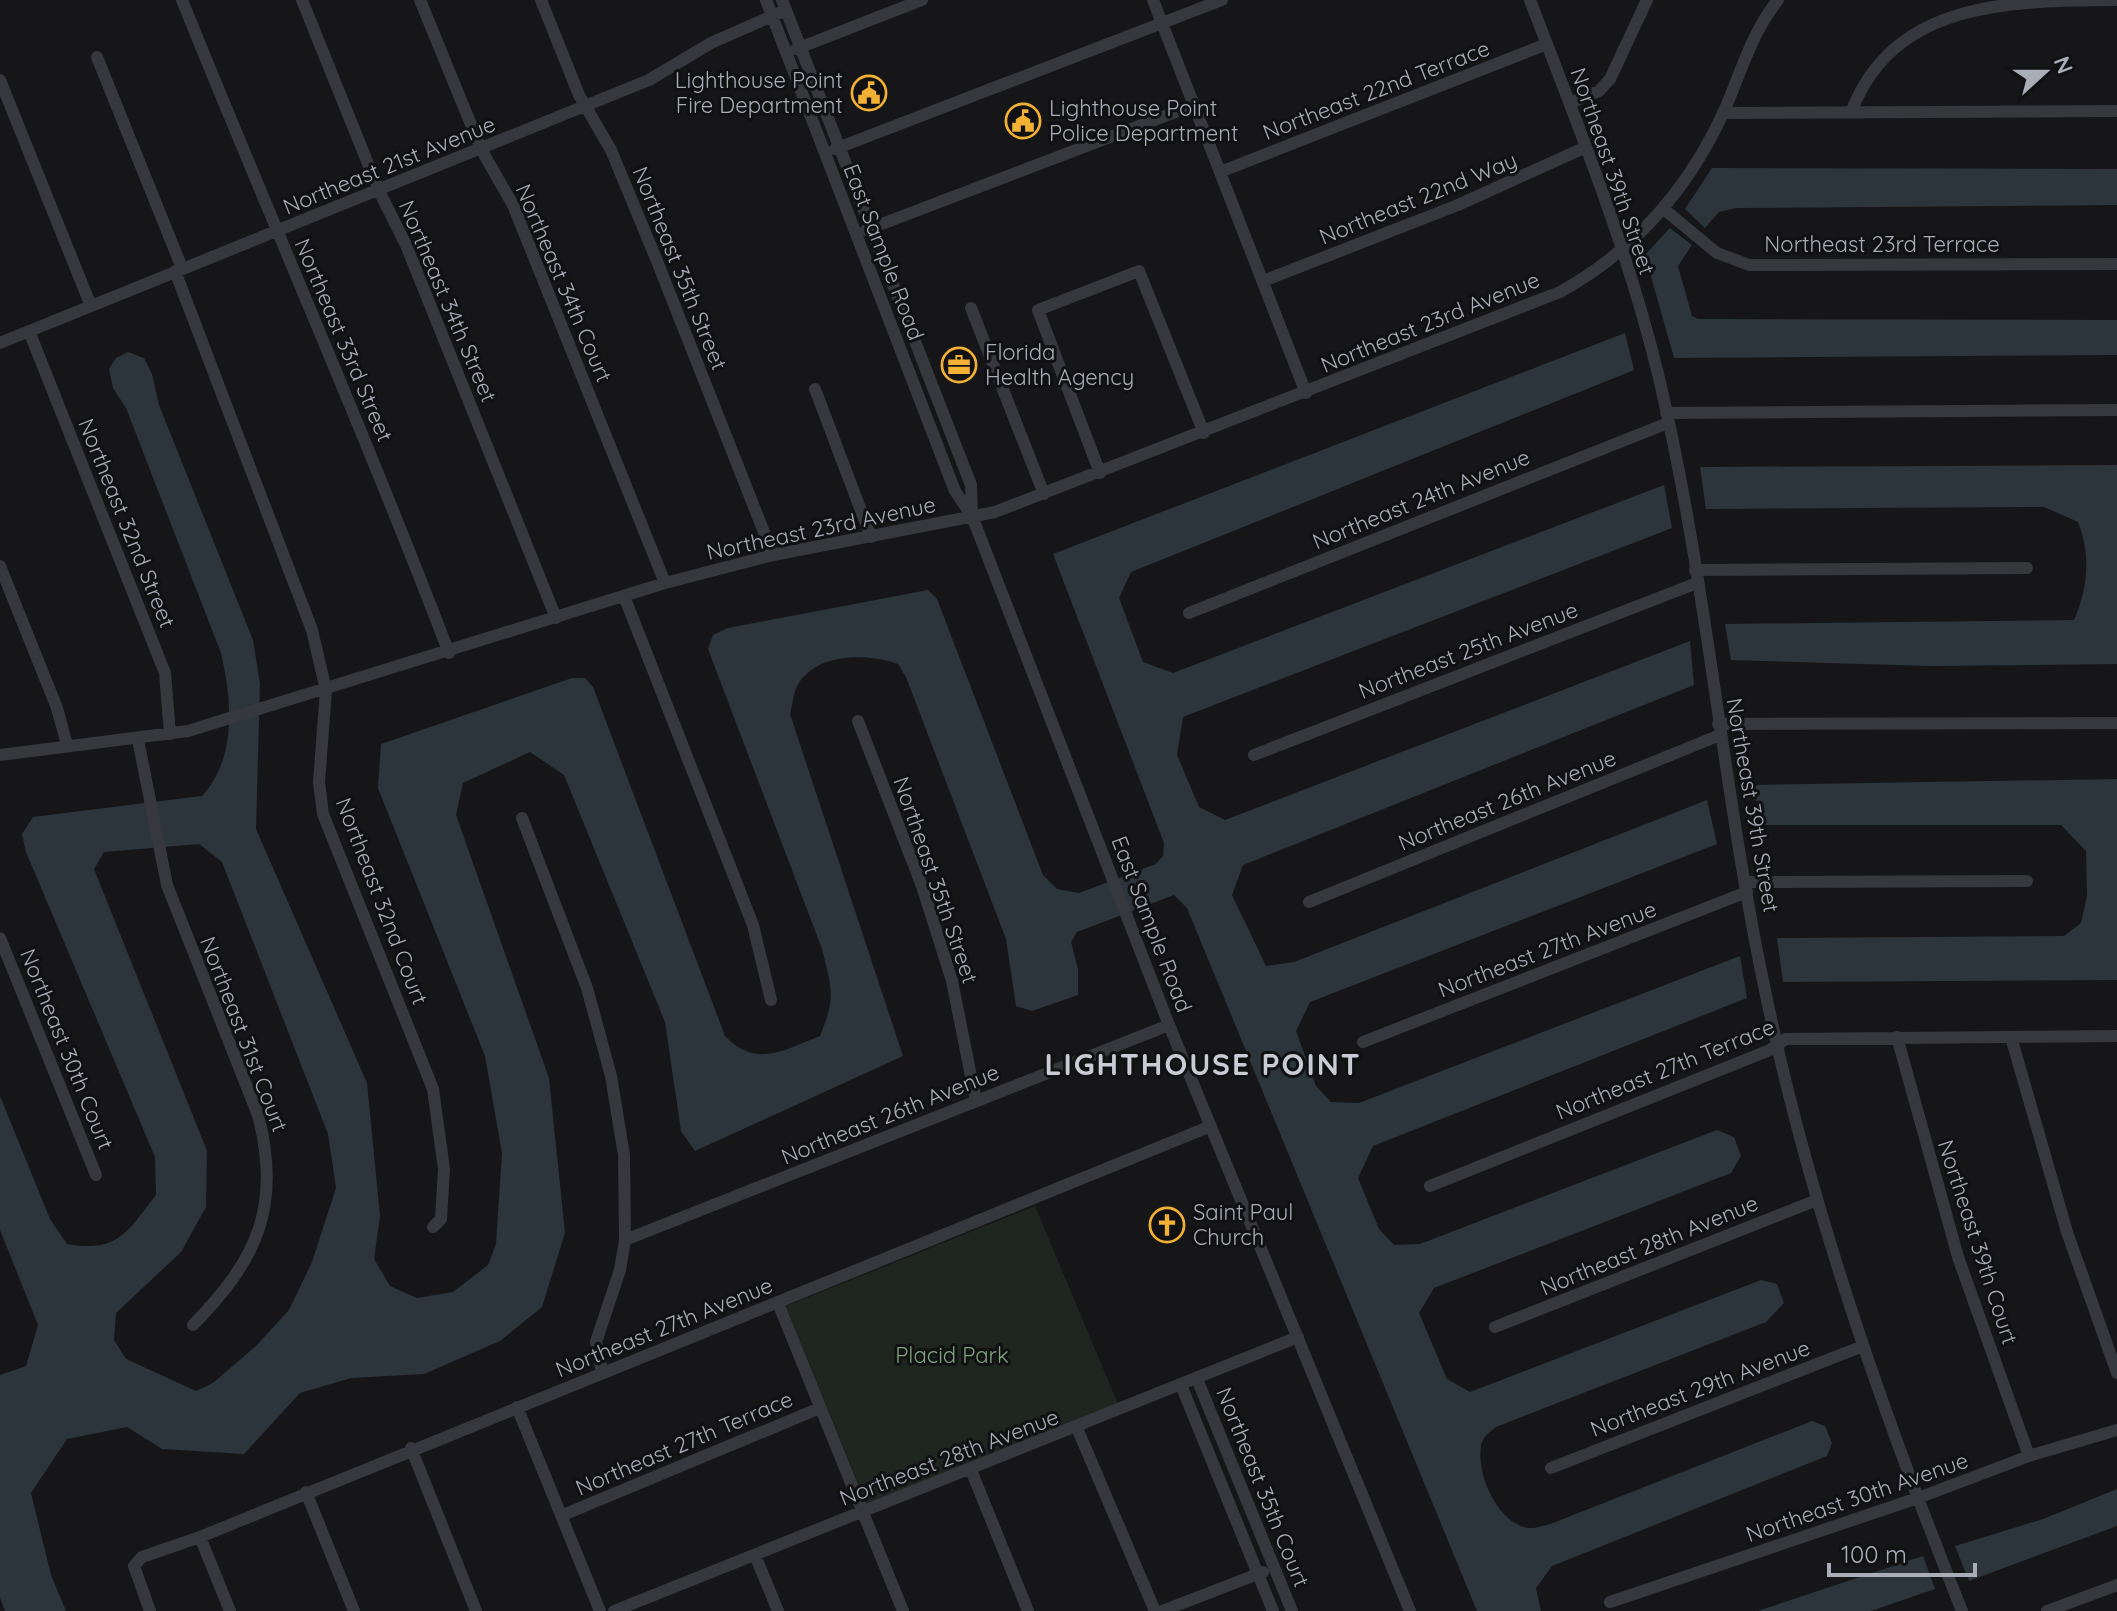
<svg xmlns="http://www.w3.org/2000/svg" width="2117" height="1611" font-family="Quicksand,sans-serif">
  <rect width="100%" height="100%" fill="#161618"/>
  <path fill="#1e261f" d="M 1035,1206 L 1118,1404 L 867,1505 L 786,1306 Z"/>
  <path fill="#2c353c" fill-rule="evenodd" d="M 1712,168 L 2117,169 L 2117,205 L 1736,208 L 1719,212 L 1705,228 L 1685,209 Z
    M 1670,228 L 1692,245 L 1678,266 L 1692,316 L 1698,319 L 2117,320 L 2117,355 L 1674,358 L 1645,255 Z
    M 1625,333 L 1634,370 L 1131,572 L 1119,598 L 1143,662 L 1173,673 L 1664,485 L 1672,528 L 1183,717 L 1177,755 L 1199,807 L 1225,820 L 1690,641 L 1694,685 L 1243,865 L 1232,895 L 1266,966 L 1294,962 L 1707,800 L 1717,844 L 1310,1002 L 1296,1031 L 1316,1086 L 1331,1102 L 1359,1103 L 1740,956 L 1747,998 L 1373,1146 L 1358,1178 L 1379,1229 L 1394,1245 L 1420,1244 L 1717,1130 L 1734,1137 L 1741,1156 L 1731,1173 L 1434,1288 L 1419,1313 L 1447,1379 L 1470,1392 L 1761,1280 L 1777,1284 L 1784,1303 L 1766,1322 L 1496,1427 C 1490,1432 1482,1437 1481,1446 C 1476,1474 1498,1524 1528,1528 C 1536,1529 1545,1525 1553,1523 L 1812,1421 L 1825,1426 L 1832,1443 L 1827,1456 L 1552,1566 L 1536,1588 L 1541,1611 L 1477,1611 L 1187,908 L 1174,895 L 1077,932 L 1071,942 L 1078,969 L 1078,995 L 1032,1011 L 1016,1006 L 1006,939 L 906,677 L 898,664 C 867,653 818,653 799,683 C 793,691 793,704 790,714 L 903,1056 L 695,1151 L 681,1131 L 665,1022 L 564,775 L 530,752 L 463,783 L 456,815 L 549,1078 L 565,1233 L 542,1307 L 500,1341 L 424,1374 L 351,1378 L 300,1393 L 244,1454 L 162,1449 L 127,1427 L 67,1439 L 31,1493 L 51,1575 L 66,1611 L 5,1611 L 0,1598 L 0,1375 L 26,1366 L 38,1325 L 0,1230 L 0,1096 L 50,1219 L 67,1244 C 118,1253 127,1232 156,1195 L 155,1157 L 26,852 L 22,834 L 33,817 L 202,796 C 237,758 232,700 221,653 L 126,408 L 113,388 L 109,369 L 116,358 L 128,352 L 144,358 L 152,374 L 159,405 L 253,640 L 260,684 L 256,829 L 367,1083 L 380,1216 L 374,1259 L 390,1286 L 417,1298 L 453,1292 L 488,1265 L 496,1244 L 502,1153 L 485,1056 L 378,788 L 381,744 L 572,678 L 585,678 L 593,687 L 725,1036 C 757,1069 783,1050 820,1036 C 836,997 832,989 822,949 L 708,649 L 713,635 L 728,628 L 928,590 L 937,599 L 1043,875 L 1057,889 L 1079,893 L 1156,864 L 1163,856 L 1164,843 L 1053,554 ZM 199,844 L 222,862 L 328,1134 L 336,1188 L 312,1262 L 289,1310 L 256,1346 L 213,1383 L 196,1391 L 126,1359 L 114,1340 L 116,1313 L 181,1252 L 206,1207 L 207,1151 L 94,869 L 104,852 Z
    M 2117,465 L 2117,664 L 1930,666 L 1731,660 L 1725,624 L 2074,620 C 2088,588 2091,554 2078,522 L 2044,507 L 1706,509 L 1700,467 Z
    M 2117,779 L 2117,980 L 1783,982 L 1777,938 L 2064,936 L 2081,923 L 2087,896 L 2086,851 L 2061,825 L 1760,825 L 1754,785 Z
    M 2117,1489 L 2117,1526 L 1969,1581 L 1955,1546 L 2043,1519 Z
    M 1923,1556 L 1935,1589 L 1871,1611 L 1758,1611 Z"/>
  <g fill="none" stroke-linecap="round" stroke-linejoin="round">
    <path stroke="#37383d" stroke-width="12" d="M 182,0 C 270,218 365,433 449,653
      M 302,0 L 379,191 L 406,245 L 556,618
      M 420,0 L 481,149 L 513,205 L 665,583
      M 541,0 L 579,95 L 611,150 L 657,261 L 773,555
      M 766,0 L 955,491 L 972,516 L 1169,1025 L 1410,1611
      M 782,0 L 971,485 L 972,516
      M 1153,0 L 1306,393
      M 1530,0 C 1577,123 1627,246 1658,374 C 1707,578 1722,789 1766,995 C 1810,1206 1882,1411 1962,1611
      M 796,49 L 922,0
      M 97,57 L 182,268
      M 0,80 L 91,306
      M 1570,103 L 1599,91 L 1610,79 L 1647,0
      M 1852,110 C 1895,0 2011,1 2117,0
      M 1723,113 L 2117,111
      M 835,149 L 1222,0
      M 1220,172 L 1547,44
      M 1665,210 L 1717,253 L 1749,265 L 2117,264
      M 866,230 L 1194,105
      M 175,271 L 312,630 L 326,690 L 319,782 L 323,814 L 433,1089 L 444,1169 L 441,1219 L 433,1227
      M 1263,281 L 1458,205 L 1586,147
      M 971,308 L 1044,494
      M 29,331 L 165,673 L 170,734
      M 0,343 L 649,80 L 711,43 L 786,10
      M 815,389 L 871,537
      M 1666,413 L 2117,410
      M 1100,473 L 1038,310 L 1139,271 L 1204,433
      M 0,566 L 57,708 L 67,745
      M 1695,570 L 2027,568
      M 624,596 L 753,925 L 771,1000
      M 1189,613 L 1668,423
      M 858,721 L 922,886 L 952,981 L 976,1101
      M 1718,724 L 2117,723
      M 138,740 L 167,885 L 258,1115 C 282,1206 257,1260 193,1325
      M 0,755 L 188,731 L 665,583 L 773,555 L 995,512 L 1560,292 C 1636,250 1689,189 1725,109 C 1741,72 1752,32 1778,0
      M 1254,755 L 1697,583
      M 522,818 L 587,988 L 611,1076 L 624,1155 L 625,1240 L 620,1270 L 596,1342 L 602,1372
      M 1745,882 L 2027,881
      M 1309,902 L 1720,735
      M 0,938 L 96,1175
      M 1897,1037 L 1958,1257 L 2029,1456
      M 2011,1037 L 2067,1232 L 2117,1373
      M 1363,1042 L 1747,892
      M 1430,1186 L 1770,1050 L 1786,1039 L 2117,1036
      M 625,1240 L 1169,1025
      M 778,1303 L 903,1611
      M 1495,1327 L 1817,1200
      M 1197,1379 L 1292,1611
      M 1181,1385 L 1273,1611
      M 517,1407 L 600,1611
      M 1077,1428 L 1155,1611
      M 411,1448 L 476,1611
      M 1551,1468 L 1863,1346
      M 971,1470 L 1028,1611
      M 306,1492 L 354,1611
      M 563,1515 L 820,1408
      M 200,1537 L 230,1611
      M 755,1555 L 778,1611
      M 1610,1602 L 1918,1498 L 2029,1456 L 2117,1430
      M 150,1611 L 134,1566 L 142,1557 L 200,1537 L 1211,1126
      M 614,1611 L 1298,1337
      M 1162,1611 L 1263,1572
      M 2047,1611 L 2117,1585"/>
  </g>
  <defs>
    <g id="civic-ring" transform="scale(1.8)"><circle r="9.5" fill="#111113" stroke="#f2b134" stroke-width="1.5"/><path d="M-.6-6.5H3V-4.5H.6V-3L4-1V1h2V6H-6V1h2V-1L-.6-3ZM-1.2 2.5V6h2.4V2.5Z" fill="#f2b134"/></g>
    <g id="office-ring" transform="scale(1.8)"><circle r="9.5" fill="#111113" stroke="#f2b134" stroke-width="1.5"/><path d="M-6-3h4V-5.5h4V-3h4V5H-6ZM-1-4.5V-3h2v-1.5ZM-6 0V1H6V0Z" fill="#f2b134"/></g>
    <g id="church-ring" transform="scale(1.8)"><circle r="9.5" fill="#111113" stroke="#f2b134" stroke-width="1.5"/><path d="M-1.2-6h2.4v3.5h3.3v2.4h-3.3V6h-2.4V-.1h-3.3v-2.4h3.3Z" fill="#f2b134"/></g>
  </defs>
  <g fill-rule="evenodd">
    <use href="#civic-ring" x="869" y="93"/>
    <use href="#civic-ring" x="1023" y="121"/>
    <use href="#office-ring" x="959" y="365"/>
    <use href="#church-ring" x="1167" y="1225"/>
  </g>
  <g text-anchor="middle" stroke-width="6" stroke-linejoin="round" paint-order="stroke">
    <g font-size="22" fill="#a8adb8" stroke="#111113" text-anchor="start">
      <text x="843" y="88" text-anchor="end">Lighthouse Point<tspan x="843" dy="25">Fire Department</tspan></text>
      <text x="1049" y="116">Lighthouse Point<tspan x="1049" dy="25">Police Department</tspan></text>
      <text x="985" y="360">Florida<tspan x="985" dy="25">Health Agency</tspan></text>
      <text x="1193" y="1220">Saint Paul<tspan x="1193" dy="25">Church</tspan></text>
    </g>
    <g font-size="22" fill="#a8adb8" stroke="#111113">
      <text transform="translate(1376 90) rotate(-21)" y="8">Northeast 22nd Terrace</text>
      <text transform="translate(389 165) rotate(-22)" y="8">Northeast 21st Avenue</text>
      <text transform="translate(1613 171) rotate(71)" y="8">Northeast 39th Street</text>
      <text transform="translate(1418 198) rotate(-22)" y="8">Northeast 22nd Way</text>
      <text x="1882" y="252">Northeast 23rd Terrace</text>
      <text transform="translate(884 252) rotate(69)" y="8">East Sample Road</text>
      <text transform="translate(680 268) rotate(68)" y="8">Northeast 35th Street</text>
      <text transform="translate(564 283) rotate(67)" y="8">Northeast 34th Court</text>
      <text transform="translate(448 301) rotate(67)" y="8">Northeast 34th Street</text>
      <text transform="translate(1430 322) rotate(-22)" y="8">Northeast 23rd Avenue</text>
      <text transform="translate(344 340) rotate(67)" y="8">Northeast 33rd Street</text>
      <text transform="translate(1421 499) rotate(-22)" y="8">Northeast 24th Avenue</text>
      <text transform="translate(127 523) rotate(68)" y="8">Northeast 32nd Street</text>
      <text transform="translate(821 528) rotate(-12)" y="8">Northeast 23rd Avenue</text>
      <text transform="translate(1468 650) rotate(-21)" y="8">Northeast 25th Avenue</text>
      <text transform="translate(1507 800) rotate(-22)" y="8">Northeast 26th Avenue</text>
      <text transform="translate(1753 805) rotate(80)" y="8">Northeast 39th Street</text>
      <text transform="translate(936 880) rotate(71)" y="8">Northeast 35th Street</text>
      <text transform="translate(382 901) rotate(69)" y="8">Northeast 32nd Court</text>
      <text transform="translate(1152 924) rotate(69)" y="8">East Sample Road</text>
      <text transform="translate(1547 949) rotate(-21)" y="8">Northeast 27th Avenue</text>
      <text transform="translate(244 1034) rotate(69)" y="8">Northeast 31st Court</text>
      <text transform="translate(67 1049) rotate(68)" y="8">Northeast 30th Court</text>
      <text transform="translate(1665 1069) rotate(-22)" y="8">Northeast 27th Terrace</text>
      <text transform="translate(890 1114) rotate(-22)" y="8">Northeast 26th Avenue</text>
      <text transform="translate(1978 1242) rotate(72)" y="8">Northeast 39th Court</text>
      <text transform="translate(1649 1245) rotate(-22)" y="8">Northeast 28th Avenue</text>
      <text transform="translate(664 1327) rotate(-22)" y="8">Northeast 27th Avenue</text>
      <text transform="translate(1700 1388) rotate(-21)" y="8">Northeast 29th Avenue</text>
      <text transform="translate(684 1443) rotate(-23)" y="8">Northeast 27th Terrace</text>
      <text transform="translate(949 1457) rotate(-21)" y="8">Northeast 28th Avenue</text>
      <text transform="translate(1263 1487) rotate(68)" y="8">Northeast 35th Court</text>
      <text transform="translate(1857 1497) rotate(-19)" y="8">Northeast 30th Avenue</text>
    </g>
    <g font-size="22" fill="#7fa381" stroke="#111113">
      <text x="952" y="1363">Placid Park</text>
    </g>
    <g font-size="30" font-weight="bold" letter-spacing="2" fill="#c9ccd4" stroke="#111113">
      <text x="1203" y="1075">LIGHTHOUSE POINT</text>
    </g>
  </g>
  <g transform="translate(2045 72) rotate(69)" stroke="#111113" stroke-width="6" paint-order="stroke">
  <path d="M0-6L14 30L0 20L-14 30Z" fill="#a8adb8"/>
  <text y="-12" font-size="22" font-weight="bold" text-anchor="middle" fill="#a8adb8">N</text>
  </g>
  <path d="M1829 1563v12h146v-12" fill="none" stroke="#a8adb8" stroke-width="4"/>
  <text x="1841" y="1563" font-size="24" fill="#a8adb8" stroke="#111113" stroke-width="6" paint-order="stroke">100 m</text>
</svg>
